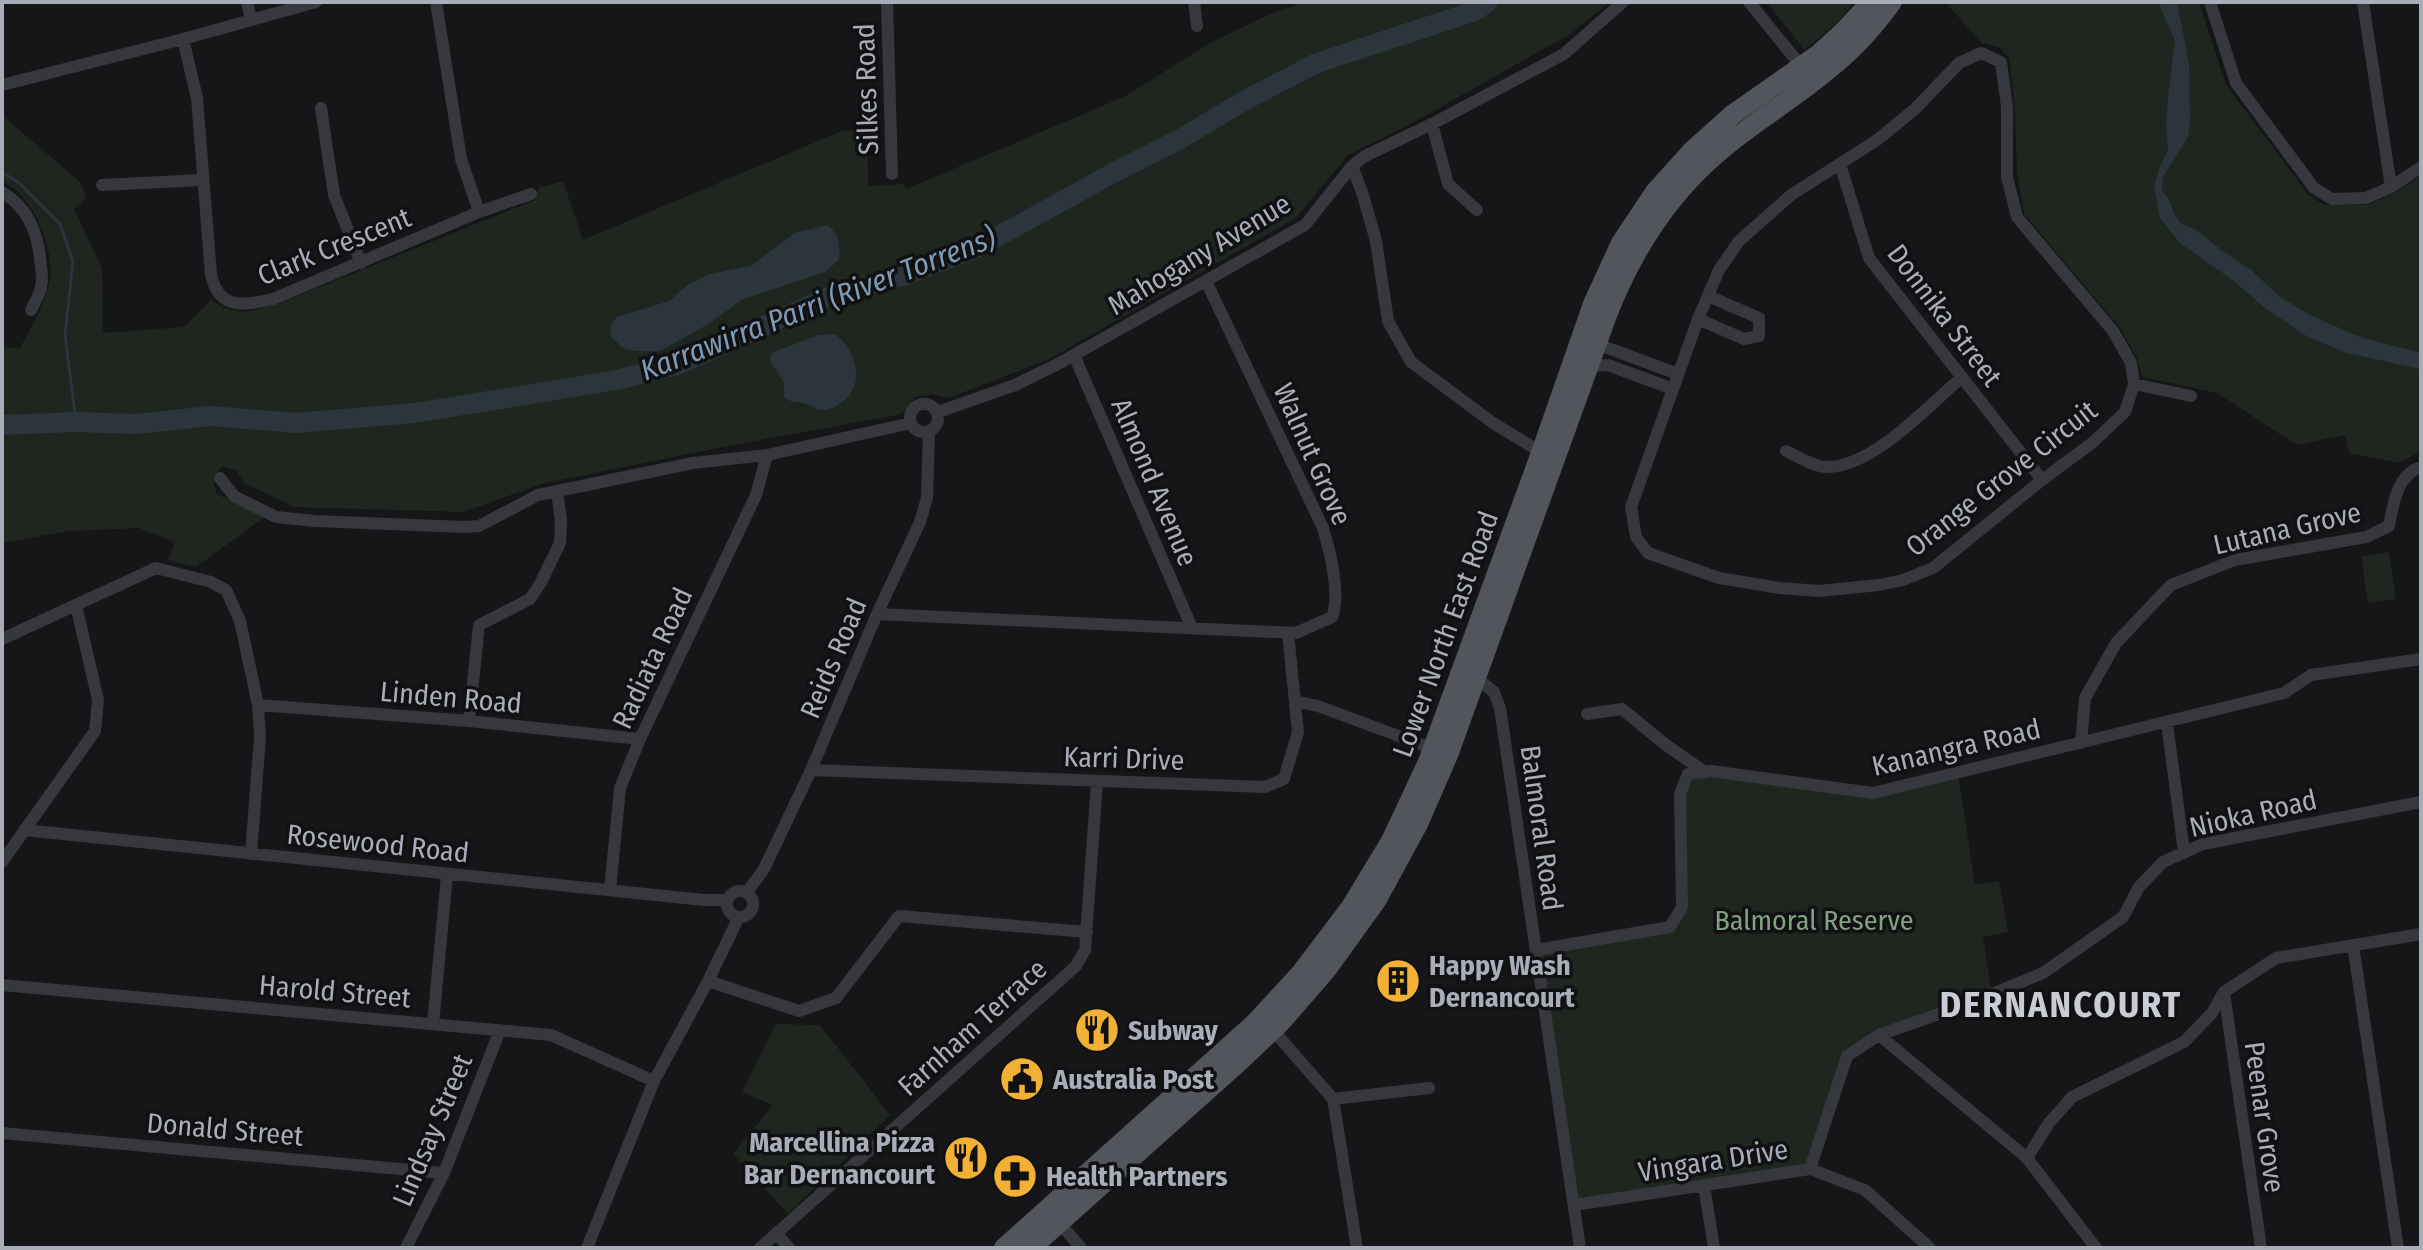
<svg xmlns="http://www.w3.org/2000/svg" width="2423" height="1250" font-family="'Fira Sans Condensed',sans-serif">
  <rect width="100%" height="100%" fill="#161618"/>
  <path fill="#1e261f" d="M 1303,2 L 1609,2 L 1572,33 L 1414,122 L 1348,155 L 1296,218 L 1051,358 L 949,398 L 932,394 L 915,397 L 909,407 L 898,415 L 712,449 L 542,484 L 463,512 L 294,507 L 244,483 L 236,470 L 222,466 L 214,477 L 216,494 L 266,516 L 196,567 L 168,560 L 175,542 L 139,528 L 69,531 L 2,543 L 2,347 L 20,348 C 31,328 47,301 50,278 C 54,248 32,192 2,182 L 2,115 L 80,182 L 86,198 L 74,209 L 102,268 L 103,333 L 184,327 L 211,300 C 239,318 250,312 280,303 L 535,200 L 539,188 L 563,181 L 583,240 L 842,131 L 867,130 L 868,186 L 904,184 L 906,189 L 1124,97 L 1210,43 L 1266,16 Z
    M 1767,2 L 1854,2 L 1838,22 L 1804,50 Z
    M 1945,2 L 2199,2 L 2226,85 L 2308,194 L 2323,205 L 2366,205 L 2393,194 L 2421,176 L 2421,451 L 2400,463 L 2349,453 L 2345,435 L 2297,445 L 2217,393 L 2142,377 L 2137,358 L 2121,329 L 2024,214 L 2017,173 L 2015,109 L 2009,58 L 1999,47 L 1982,43 Z
    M 2389,552 L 2396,599 L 2368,603 L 2361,556 Z
    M 1958,773 L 1975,885 L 1999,881 L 2008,932 L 1983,937 L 1992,994 L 1879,1035 L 1847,1056 L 1810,1169 L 1574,1205 L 1536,950 L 1670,927 L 1682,907 L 1680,794 L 1688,774 L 1873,793 Z
    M 776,1024 L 820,1025 L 890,1115 L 788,1214 L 733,1154 L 773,1105 L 742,1092 Z"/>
  <path fill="#2c353c" d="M 2158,2 L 2177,2 L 2189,64 L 2190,122 L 2188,137 L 2163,177 L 2162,191 L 2169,199 L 2174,214 L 2181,224 L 2195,229 L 2224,252 L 2251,270 L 2280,297 L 2312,316 L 2360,337 L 2421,353 L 2421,369 L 2346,353 L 2308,337 L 2265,308 L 2234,281 L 2180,243 L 2160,218 L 2154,187 L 2160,166 L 2168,151 L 2166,127 L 2168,96 L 2175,41 Z
    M 828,225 C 840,236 840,244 839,260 L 825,272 L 741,300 L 712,322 L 660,351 L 636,351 L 623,348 L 610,336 L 611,326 L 617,317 L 669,301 L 689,284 L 710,274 L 751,266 L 795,233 Z
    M 835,334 C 856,350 867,385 841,403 C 837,406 829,410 824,410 C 817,411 812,406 807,404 C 797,401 791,404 784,396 L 784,383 L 770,360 L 772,353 L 818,335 Z"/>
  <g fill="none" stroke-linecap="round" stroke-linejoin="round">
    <path stroke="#2c353c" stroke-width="3" d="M 2,172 L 19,183 L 60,224 L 73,261 L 65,335 L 76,422"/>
    <path stroke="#2c353c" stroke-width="20" d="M 2,425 L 76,422 L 137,424 L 210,416 L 296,423 L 415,413 L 617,380 L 680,364 L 828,297 L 906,275 L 977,248 L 1115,172 L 1180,139 L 1249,98 L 1317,63 L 1475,11 L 1488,2"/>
    <path stroke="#37383d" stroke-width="12" d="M 247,2 L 251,19
      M 436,2 L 461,159 L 479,212
      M 887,2 L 892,174
      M 1194,2 L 1197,26
      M 1749,2 L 1805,71
      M 2210,2 L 2236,83 L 2314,188 L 2332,199 L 2366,198 L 2391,187 L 2421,167
      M 2363,2 L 2391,187
      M 183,39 L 197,98 L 211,275 C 219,310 244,306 273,299 L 479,212 L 531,194
      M 1981,53 L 2001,62 L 2007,107 L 2007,177 L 2017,217 L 2113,331 L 2131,363 L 2134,384 L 2125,412 L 2092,443 L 2042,480 L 1933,568 L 1903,580 L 1879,585 L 1819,591 L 1780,588 L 1719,578 L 1648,553 L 1636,537 L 1631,507 L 1698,319 L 1719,270 L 1739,241 L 1791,195 L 1877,140 L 1915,109 L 1959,63 Z
      M 2,85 L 183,39 L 316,2
      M 321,108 L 334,195 L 361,263
      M 1432,124 L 1448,184 L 1477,210
      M 1840,164 L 1869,258 L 2042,480
      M 1352,166 L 1363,195 L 1376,241 L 1388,321 L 1411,362 L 1493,423 L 1544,454
      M 102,185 L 202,180
      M 2,192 C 30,209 39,236 41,268 C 42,274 43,281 41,287 C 40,295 34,303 31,310
      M 1698,319 L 1744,339 L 1759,336 L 1759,318 L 1708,296
      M 1591,346 L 1597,344 L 1678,374
      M 1074,355 L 1192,628
      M 1589,366 L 1608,365 L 1673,389
      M 2134,384 L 2191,396
      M910 418a14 14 0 1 1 28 0a14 14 0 1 1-28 0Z
      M 938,412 L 1015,385 L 1056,365 L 1305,225 L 1352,166 L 1365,156 L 1432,124 L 1564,54 L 1623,2
      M 1786,451 C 1797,456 1814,467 1827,467 C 1873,467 1927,407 1961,378
      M 220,478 L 234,496 L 276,517 L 315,521 L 465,527 L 479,526 L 538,495 L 693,463 L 767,455 L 911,423
      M 877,614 L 1296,633 L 1332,617 C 1341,595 1330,551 1323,528 L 1206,281
      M 2,639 L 156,568 L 211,582 L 226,590 L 240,621 L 258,705 L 260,737 L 251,854
      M 1474,676 L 1494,692 L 1500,708 L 1580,1248
      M 1295,701 L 1318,706 L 1439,751
      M 258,705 L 469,721 L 640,739
      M 1587,714 L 1622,709 L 1666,745 L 1705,772
      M 469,721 L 479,625 L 530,599 L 540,584 L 560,543 L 561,520 L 557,492
      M 2167,723 L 2184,852
      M 2081,743 L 2085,698 L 2116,643 L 2171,585 L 2235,560 L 2366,537 L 2389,526 C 2393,505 2397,474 2421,467
      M 811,770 L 1265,787 L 1284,779 L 1298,732 L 1288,633
      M 24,830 L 704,900 L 727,900
      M 2,862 L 95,731 L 98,700 L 76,605
      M 610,890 L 620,788 L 640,739 L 756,495 L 767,455
      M727 904a13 13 0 1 1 26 0a13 13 0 1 1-26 0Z
      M 747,892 L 764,869 L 811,770 L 877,614 L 920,522 L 927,498 L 929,431
      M 2353,945 L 2398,1248
      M 1536,950 L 1670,927 L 1682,907 L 1680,794 L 1688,774 L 1711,771 L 1873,793 L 2284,693 L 2311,675 L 2421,659
      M 708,981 L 799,1011 L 802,1010 L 836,998 L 899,916 L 1087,932
      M 2,985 L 551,1035 L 654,1081
      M 2224,992 L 2261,1248
      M 433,1024 L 447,875
      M 1273,1030 L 1333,1099 L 1357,1248
      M 1879,1035 L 2027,1158 L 2096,1248
      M 1333,1099 L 1429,1088
      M 2,1133 L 444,1173
      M 2027,1158 L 2049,1123 L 2072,1097 L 2184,1042 L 2212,1013 L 2224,992 L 2276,958 L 2421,934
      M 1810,1169 L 1847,1056 L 1879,1035 L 1970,1003 L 2043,973 L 2123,917 L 2139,887 L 2163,862 L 2203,844 L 2421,802
      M 1704,1185 L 1714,1248
      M 1574,1205 L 1810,1169 L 1865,1190 L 1930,1248
      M 1057,1220 L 1081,1248
      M 776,1233 L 789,1248
      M 406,1248 L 444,1173 L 500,1030
      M 587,1248 L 654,1081 L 708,981 L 736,923 L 736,916
      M 760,1248 L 1076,966 L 1085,950 L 1097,782"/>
    <path stroke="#53555c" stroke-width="20" d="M 1004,1248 L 1254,1024 L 1301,973 L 1351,907 L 1391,841 L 1428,762 L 1541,453 L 1593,304 L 1621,243 L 1655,192 L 1692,151 L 1732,115 L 1819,54 L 1842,33 L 1871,2
      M 1031,1248 L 1241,1060 L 1281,1022 L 1327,969 L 1376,901 L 1418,824 L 1448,755 L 1607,315 C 1632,251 1668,194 1721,150 C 1755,121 1795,98 1829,69 C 1853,50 1874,27 1892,2"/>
  </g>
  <defs>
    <g id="building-disc" transform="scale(2.3)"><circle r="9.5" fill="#f2b134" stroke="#111113"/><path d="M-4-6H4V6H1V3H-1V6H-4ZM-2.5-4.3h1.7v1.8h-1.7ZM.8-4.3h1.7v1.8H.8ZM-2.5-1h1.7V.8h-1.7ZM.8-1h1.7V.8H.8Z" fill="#111"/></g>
    <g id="restaurant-disc" transform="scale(2.3)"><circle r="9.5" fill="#f2b134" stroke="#111113"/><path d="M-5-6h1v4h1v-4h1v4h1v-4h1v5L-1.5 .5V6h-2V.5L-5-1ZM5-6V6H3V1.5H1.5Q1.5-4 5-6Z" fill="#111"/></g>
    <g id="civic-disc" transform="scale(2.3)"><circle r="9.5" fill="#f2b134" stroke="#111113"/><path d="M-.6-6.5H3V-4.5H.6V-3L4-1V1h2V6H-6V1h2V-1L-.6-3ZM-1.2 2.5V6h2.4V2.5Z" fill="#111"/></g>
    <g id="pharmacy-disc" transform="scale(2.3)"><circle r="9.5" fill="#f2b134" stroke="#111113"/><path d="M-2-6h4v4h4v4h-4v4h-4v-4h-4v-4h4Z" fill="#111"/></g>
  </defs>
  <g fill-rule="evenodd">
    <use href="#building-disc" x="1398" y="981"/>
    <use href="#restaurant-disc" x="1097" y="1030"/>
    <use href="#civic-disc" x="1022" y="1079"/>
    <use href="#restaurant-disc" x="966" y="1158"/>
    <use href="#pharmacy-disc" x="1015" y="1176"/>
  </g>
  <g text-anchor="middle" stroke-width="7" stroke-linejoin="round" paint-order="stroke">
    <g font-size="28" fill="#a8adb8" stroke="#111113">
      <text transform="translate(866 89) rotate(-92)" y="10">Silkes Road</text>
      <text transform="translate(334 246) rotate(-22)" y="10">Clark Crescent</text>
      <text transform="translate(1199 254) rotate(-31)" y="10">Mahogany Avenue</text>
      <text transform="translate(1945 315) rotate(53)" y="10">Donnika Street</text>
      <text transform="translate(1313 454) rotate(66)" y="10">Walnut Grove</text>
      <text transform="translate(2001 478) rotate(-38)" y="10">Orange Grove Circuit</text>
      <text transform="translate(1155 482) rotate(67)" y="10">Almond Avenue</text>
      <text transform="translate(2287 528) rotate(-13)" y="10">Lutana Grove</text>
      <text transform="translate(1445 634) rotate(-70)" y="10">Lower North East Road</text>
      <text transform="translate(652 658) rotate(-65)" y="10">Radiata Road</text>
      <text transform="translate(833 658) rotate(-67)" y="10">Reids Road</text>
      <text transform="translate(451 697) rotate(5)" y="10">Linden Road</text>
      <text transform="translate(1956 747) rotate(-13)" y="10">Kanangra Road</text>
      <text transform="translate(1124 758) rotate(2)" y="10">Karri Drive</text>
      <text transform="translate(2253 813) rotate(-13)" y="10">Nioka Road</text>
      <text transform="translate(1542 828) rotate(82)" y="10">Balmoral Road</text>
      <text transform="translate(378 843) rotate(6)" y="10">Rosewood Road</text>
      <text transform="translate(335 991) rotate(5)" y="10">Harold Street</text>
      <text transform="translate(972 1027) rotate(-42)" y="10">Farnham Terrace</text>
      <text transform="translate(2265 1117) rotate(82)" y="10">Peenar Grove</text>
      <text transform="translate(225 1129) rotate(5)" y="10">Donald Street</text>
      <text transform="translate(432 1130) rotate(-67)" y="10">Lindsay Street</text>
      <text transform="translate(1713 1160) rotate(-9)" y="10">Vingara Drive</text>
    </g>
    <g font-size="28" fill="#7fa381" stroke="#111113">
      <text x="1814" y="930">Balmoral Reserve</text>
    </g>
    <g font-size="28" font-weight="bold" fill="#a8adb8" stroke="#111113" text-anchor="start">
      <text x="1429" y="975">Happy Wash<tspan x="1429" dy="32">Dernancourt</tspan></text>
      <text x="1128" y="1040">Subway</text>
      <text x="1053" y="1089">Australia Post</text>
      <text x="935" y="1152" text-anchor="end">Marcellina Pizza<tspan x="935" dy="32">Bar Dernancourt</tspan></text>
      <text x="1046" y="1186">Health Partners</text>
    </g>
    <g font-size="30" font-style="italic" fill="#7f9bb3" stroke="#111113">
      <text transform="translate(818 304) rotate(-21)" y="10">Karrawirra Parri (River Torrens)</text>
    </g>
    <g font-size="36" font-weight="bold" letter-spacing="2" fill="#c9ccd4" stroke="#111113">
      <text x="2061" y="1017">DERNANCOURT</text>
    </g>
  </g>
  <rect width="2423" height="1250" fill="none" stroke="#a8adb8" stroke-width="8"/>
</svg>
